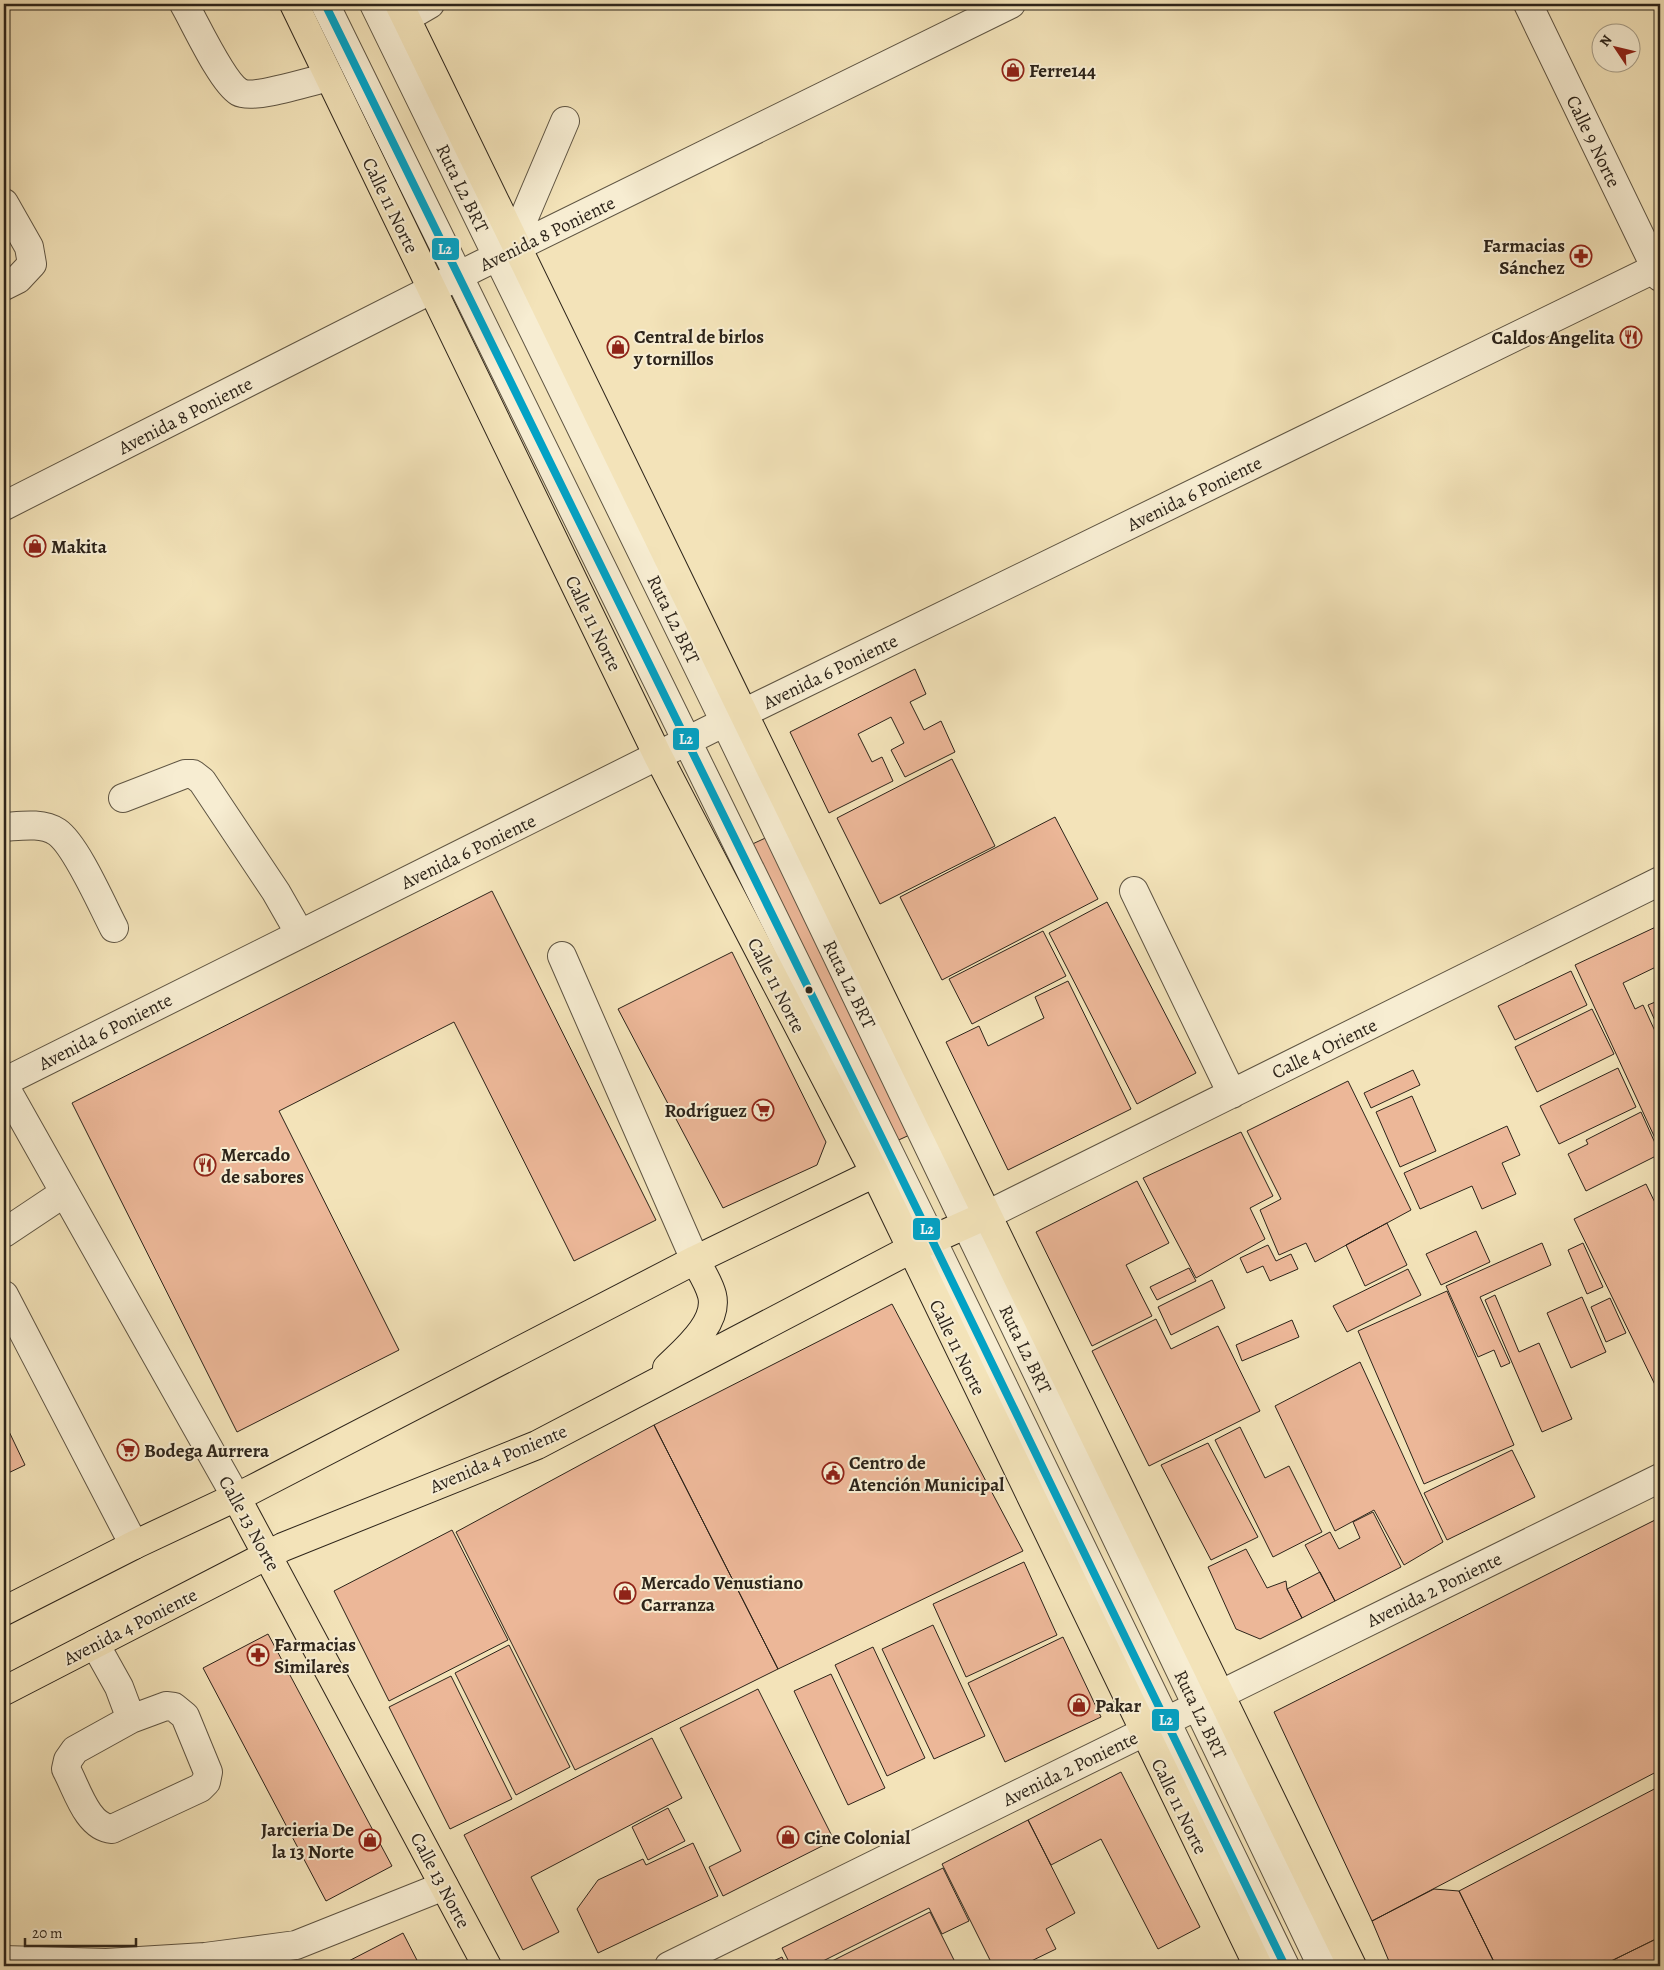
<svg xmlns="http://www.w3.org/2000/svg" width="1664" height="1970" font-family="Alegreya,serif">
  <rect width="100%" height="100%" fill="#f3e3b9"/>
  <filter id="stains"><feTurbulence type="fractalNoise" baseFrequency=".004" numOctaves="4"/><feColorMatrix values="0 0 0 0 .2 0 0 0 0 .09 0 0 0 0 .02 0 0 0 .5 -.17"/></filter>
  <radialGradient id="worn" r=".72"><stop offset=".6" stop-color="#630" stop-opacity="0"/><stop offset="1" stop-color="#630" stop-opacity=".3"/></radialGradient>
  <path fill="#ecb798" stroke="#2d241a" d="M 915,669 L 926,694 L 910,702 L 924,730 L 941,721 L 955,752 L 905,777 L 891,750 L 904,743 L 891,717 L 858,734 L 872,762 L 882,757 L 893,781 L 829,813 L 790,732 Z
    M 952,759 L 995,846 L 880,904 L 837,818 Z
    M 1055,817 L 1098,899 L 942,980 L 900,897 Z
    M 774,834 L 916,1132 L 890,1144 L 746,847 Z
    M 492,891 L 656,1220 L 574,1261 L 454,1022 L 279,1111 L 399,1350 L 237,1432 L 72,1103 Z
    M 1107,902 L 1196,1073 L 1137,1104 L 1049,933 Z
    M 1660,925 L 1660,965 L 1623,983 L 1635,1009 L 1643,1005 L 1660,1042 L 1660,1149 L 1575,965 Z
    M 1043,931 L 1066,976 L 972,1024 L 949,979 Z
    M 732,952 L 826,1142 L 817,1165 L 723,1208 L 618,1009 Z
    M 1571,971 L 1587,1005 L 1515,1040 L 1498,1006 Z
    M 1068,981 L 1131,1109 L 1008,1170 L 946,1042 L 979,1026 L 988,1046 L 1044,1018 L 1035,997 Z
    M 1660,1000 L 1660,1032 L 1648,1005 Z
    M 1592,1009 L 1614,1054 L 1537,1092 L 1515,1047 Z
    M 1618,1068 L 1636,1107 L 1559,1144 L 1540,1106 Z
    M 1413,1070 L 1420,1085 L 1371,1108 L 1364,1093 Z
    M 1348,1081 L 1411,1210 L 1315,1262 L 1306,1243 L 1279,1255 L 1260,1210 L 1281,1199 L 1247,1131 Z
    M 1412,1096 L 1436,1151 L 1400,1167 L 1376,1112 Z
    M 1641,1112 L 1660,1154 L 1586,1191 L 1568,1154 L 1588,1144 L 1586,1140 Z
    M 1507,1126 L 1520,1155 L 1502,1163 L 1516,1194 L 1482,1209 L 1472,1186 L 1420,1209 L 1404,1173 Z
    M 1241,1132 L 1273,1196 L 1250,1208 L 1265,1239 L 1196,1278 L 1143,1178 Z
    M 1137,1181 L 1169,1243 L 1126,1265 L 1152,1316 L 1092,1346 L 1036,1232 Z
    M 1646,1184 L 1660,1213 L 1660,1395 L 1574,1219 Z
    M 1387,1223 L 1407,1265 L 1365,1286 L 1346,1245 Z
    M 1476,1231 L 1490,1262 L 1441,1285 L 1426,1254 Z
    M 1542,1243 L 1551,1265 L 1480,1297 L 1510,1363 L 1501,1367 L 1494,1350 L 1478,1357 L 1446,1286 Z
    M 1583,1243 L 1603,1287 L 1587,1294 L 1568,1250 Z
    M 1268,1245 L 1276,1261 L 1291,1254 L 1298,1269 L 1270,1281 L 1263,1266 L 1247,1273 L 1240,1258 Z
    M 1189,1268 L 1196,1281 L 1157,1300 L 1150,1287 Z
    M 1408,1269 L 1421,1295 L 1347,1332 L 1333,1306 Z
    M 1212,1280 L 1225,1308 L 1171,1335 L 1158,1307 Z
    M 1447,1291 L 1514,1445 L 1424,1484 L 1358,1331 Z
    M 1495,1295 L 1519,1352 L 1539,1343 L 1572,1419 L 1542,1432 L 1485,1300 Z
    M 1582,1297 L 1606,1352 L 1571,1368 L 1547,1313 Z
    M 1610,1298 L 1626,1333 L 1606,1342 L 1591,1307 Z
    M 892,1304 L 1023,1551 L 778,1669 L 654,1425 Z
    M 1156,1319 L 1171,1349 L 1218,1326 L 1260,1411 L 1149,1466 L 1092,1351 Z
    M 1292,1320 L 1299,1337 L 1242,1361 L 1236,1345 Z
    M 1360,1362 L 1443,1542 L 1404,1565 L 1374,1510 L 1335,1531 L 1275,1406 Z
    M 4,1421 L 25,1465 L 4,1475 Z
    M 654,1425 L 778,1669 L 575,1770 L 456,1532 Z
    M 1240,1427 L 1265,1478 L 1289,1466 L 1322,1532 L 1273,1557 L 1215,1440 Z
    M 1208,1443 L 1258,1537 L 1211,1560 L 1161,1465 Z
    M 1512,1450 L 1535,1497 L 1447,1540 L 1424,1493 Z
    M 4,1494 L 9,1504 L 4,1507 Z
    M 1373,1512 L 1401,1567 L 1335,1601 L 1305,1545 L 1330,1532 L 1339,1549 L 1360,1538 L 1353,1522 Z
    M 1659,1518 L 1660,1770 L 1372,1921 L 1274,1712 Z
    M 452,1530 L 508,1640 L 389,1701 L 334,1591 Z
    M 1246,1549 L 1267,1588 L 1286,1581 L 1287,1589 L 1302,1618 L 1260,1639 L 1236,1629 L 1208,1567 Z
    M 1024,1562 L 1057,1635 L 966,1677 L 933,1604 Z
    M 1320,1572 L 1335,1601 L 1302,1618 L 1287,1589 Z
    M 933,1625 L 985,1736 L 934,1759 L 882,1649 Z
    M 268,1634 L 392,1866 L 326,1901 L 203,1668 Z
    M 1063,1637 L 1101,1717 L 1005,1762 L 968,1683 Z
    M 509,1645 L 570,1767 L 516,1795 L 455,1673 Z
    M 873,1647 L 925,1758 L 887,1776 L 835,1665 Z
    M 831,1674 L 885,1788 L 848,1805 L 794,1691 Z
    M 451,1676 L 512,1799 L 450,1829 L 389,1707 Z
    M 758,1689 L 834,1840 L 723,1896 L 709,1867 L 741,1851 L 680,1728 Z
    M 652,1738 L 682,1798 L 531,1877 L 559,1932 L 523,1950 L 464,1835 Z
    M 1121,1772 L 1200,1927 L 1158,1949 L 1101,1839 L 1051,1865 L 1028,1820 Z
    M 1660,1786 L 1660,1937 L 1601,1966 L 1496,1966 L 1459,1891 Z
    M 668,1808 L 685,1841 L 648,1860 L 632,1827 Z
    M 1028,1820 L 1075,1913 L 1046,1929 L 1056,1949 L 1021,1966 L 993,1966 L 942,1864 Z
    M 693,1843 L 718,1896 L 598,1953 L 577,1909 L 598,1880 L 643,1859 L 646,1865 Z
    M 943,1868 L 969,1921 L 942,1934 L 929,1908 L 813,1966 L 791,1966 L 782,1948 Z
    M 1434,1889 L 1459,1891 L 1496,1966 L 1391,1966 L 1372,1921 Z
    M 930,1912 L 957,1966 L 822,1966 Z
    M 403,1933 L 420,1966 L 339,1966 Z
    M 1660,1937 L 1660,1966 L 1601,1966 Z
    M 782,1957 L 786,1966 L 763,1966 Z"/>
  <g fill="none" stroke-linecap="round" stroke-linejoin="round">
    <g stroke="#5e5442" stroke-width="30">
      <path id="minor" d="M 184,4 C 195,23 222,82 239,92 C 253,100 311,81 329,77
        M 325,4 L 932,1240 L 1285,1966
        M 374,4 L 725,722 L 1322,1966
        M 1528,4 L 1660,277
        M 406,18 L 430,4
        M 4,203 L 29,247 L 32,264 L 18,279 L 4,286
        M 514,241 L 565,121
        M 4,506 L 476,267 L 1011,4
        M 123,798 L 185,774 L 193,774 L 202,781 L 276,892 L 300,934
        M 4,827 C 20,826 42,822 57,832 C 76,845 102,905 114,928
        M 1134,891 L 1232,1094
        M 562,956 L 695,1260
        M 4,1082 L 725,722 L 1660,266
        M 4,1085 L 236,1497
        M 987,1215 L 1660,881
        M 4,1233 L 64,1193
        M 4,1295 L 134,1545
        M 95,1644 L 119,1687 L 131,1719
        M 166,1706 L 174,1707 L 185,1716 L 208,1772 L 206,1782 L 200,1788 L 112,1829 C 87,1827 77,1789 66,1769 L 68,1760 L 75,1750 L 131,1719 Z
        M 4,1960 L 106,1963 L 205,1957 L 296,1945 L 444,1886
        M 669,1966 L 1660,1478"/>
    </g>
    <g stroke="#2d241a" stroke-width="30">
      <path id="major" d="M 294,4 L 658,756 L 875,1173 L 1258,1966
        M 399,4 L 1352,1966
        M 667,1368 C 684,1351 719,1323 712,1295 C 709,1283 701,1271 695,1260
        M 236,1497 L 487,1966
        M 4,1611 L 134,1545 L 251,1490 L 695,1260 L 875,1173
        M 4,1691 L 283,1547 L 537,1445 L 911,1249 L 987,1215"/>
    </g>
    <use href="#minor" stroke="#f7edd2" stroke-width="28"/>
    <use href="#major" stroke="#f3e3b9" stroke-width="28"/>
    <g stroke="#f7edd2" stroke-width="11">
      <path id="bus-1" d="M 325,4 L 932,1240 L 1285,1966"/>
    </g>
    <use href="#bus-1" stroke="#02a2c5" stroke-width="8"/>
  </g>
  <defs>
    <g id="shop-ring" transform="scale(1.125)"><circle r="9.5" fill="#f7edd2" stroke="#8f2418" stroke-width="1.5"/><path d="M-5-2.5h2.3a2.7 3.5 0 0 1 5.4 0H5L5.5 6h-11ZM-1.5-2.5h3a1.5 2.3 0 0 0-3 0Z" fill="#8f2418"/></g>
    <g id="pharmacy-ring" transform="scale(1.125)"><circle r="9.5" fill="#f7edd2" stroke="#8f2418" stroke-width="1.5"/><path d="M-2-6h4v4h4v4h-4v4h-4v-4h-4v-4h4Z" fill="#8f2418"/></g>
    <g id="restaurant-ring" transform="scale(1.125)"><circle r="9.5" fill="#f7edd2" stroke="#8f2418" stroke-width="1.5"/><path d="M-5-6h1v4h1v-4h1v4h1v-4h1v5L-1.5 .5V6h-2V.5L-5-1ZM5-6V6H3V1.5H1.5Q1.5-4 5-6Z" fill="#8f2418"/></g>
    <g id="supermarket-ring" transform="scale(1.125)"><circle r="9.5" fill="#f7edd2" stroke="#8f2418" stroke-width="1.5"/><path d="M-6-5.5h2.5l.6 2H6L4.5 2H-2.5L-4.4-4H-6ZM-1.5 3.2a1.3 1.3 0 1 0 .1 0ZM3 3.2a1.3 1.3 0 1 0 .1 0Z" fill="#8f2418"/></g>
    <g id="civic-ring" transform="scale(1.125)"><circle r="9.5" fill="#f7edd2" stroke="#8f2418" stroke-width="1.5"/><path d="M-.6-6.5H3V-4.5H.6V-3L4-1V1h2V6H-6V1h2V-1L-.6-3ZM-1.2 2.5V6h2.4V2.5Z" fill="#8f2418"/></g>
  </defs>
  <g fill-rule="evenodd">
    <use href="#shop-ring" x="1013" y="70"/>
    <use href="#pharmacy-ring" x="1581" y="256"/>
    <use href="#restaurant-ring" x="1631" y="337"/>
    <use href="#shop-ring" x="618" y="347"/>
    <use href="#shop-ring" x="35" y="546"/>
    <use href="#supermarket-ring" x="763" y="1110"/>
    <use href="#restaurant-ring" x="205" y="1165"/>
    <use href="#supermarket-ring" x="128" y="1450"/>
    <use href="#civic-ring" x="833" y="1473"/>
    <use href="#shop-ring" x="625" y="1593"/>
    <use href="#pharmacy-ring" x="258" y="1655"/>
    <use href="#shop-ring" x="1079" y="1705"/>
    <use href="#shop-ring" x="788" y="1837"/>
    <use href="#shop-ring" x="370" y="1840"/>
  </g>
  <circle fill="#2d241a" stroke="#f7edd2" stroke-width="2" cx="809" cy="990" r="4.5"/>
  <g text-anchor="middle" stroke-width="4" stroke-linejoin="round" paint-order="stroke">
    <g font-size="19" font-weight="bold" fill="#2d241a" stroke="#f7edd2" text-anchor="start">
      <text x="1029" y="77">Ferre144</text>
      <text x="1565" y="252" text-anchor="end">Farmacias<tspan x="1565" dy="22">Sánchez</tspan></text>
      <text x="634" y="343">Central de birlos<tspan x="634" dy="22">y tornillos</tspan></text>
      <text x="1615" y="344" text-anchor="end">Caldos Angelita</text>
      <text x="51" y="553">Makita</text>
      <text x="747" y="1117" text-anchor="end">Rodríguez</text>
      <text x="221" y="1161">Mercado<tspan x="221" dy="22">de sabores</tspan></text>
      <text x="144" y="1457">Bodega Aurrera</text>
      <text x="849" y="1469">Centro de<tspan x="849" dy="22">Atención Municipal</tspan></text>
      <text x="641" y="1589">Mercado Venustiano<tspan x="641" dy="22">Carranza</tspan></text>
      <text x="274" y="1651">Farmacias<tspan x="274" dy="22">Similares</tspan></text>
      <text x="1095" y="1712">Pakar</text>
      <text x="354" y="1836" text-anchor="end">Jarcieria De<tspan x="354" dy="22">la 13 Norte</tspan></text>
      <text x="804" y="1844">Cine Colonial</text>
    </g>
    <g font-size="19" fill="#2d241a" stroke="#f7edd2">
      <text transform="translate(1594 141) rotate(64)" y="7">Calle 9 Norte</text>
      <text transform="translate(463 188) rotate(64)" y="7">Ruta L2 BRT</text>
      <text transform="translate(391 205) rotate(64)" y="7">Calle 11 Norte</text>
      <text transform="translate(547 233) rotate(-26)" y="7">Avenida 8 Poniente</text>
      <text transform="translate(185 415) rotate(-27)" y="7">Avenida 8 Poniente</text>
      <text transform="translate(1194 493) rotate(-26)" y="7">Avenida 6 Poniente</text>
      <text transform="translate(674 619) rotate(64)" y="7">Ruta L2 BRT</text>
      <text transform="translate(594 623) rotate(64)" y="7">Calle 11 Norte</text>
      <text transform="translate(830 671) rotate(-26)" y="7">Avenida 6 Poniente</text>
      <text transform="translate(468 851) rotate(-26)" y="7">Avenida 6 Poniente</text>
      <text transform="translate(850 984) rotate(64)" y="7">Ruta L2 BRT</text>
      <text transform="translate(777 985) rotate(63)" y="7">Calle 11 Norte</text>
      <text transform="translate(105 1031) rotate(-27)" y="7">Avenida 6 Poniente</text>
      <text transform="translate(1324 1048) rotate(-26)" y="7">Calle 4 Oriente</text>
      <text transform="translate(958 1347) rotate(64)" y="7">Calle 11 Norte</text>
      <text transform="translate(1026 1349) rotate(64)" y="7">Ruta L2 BRT</text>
      <text transform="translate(498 1458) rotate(-23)" y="7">Avenida 4 Poniente</text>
      <text transform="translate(250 1523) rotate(61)" y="7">Calle 13 Norte</text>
      <text transform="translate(1434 1589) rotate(-26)" y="7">Avenida 2 Poniente</text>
      <text transform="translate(130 1626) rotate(-27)" y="7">Avenida 4 Poniente</text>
      <text transform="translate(1201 1714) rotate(64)" y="7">Ruta L2 BRT</text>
      <text transform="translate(1070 1768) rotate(-26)" y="7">Avenida 2 Poniente</text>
      <text transform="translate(1180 1806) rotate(64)" y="7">Calle 11 Norte</text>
      <text transform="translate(441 1880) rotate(62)" y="7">Calle 13 Norte</text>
    </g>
  </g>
  <g stroke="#f7edd2" stroke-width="2">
    <rect x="431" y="237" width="29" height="24" rx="5" fill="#02a2c5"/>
    <rect x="672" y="727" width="28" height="24" rx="5" fill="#02a2c5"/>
    <rect x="912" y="1217" width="29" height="24" rx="5" fill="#02a2c5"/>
    <rect x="1151" y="1708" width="29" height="24" rx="5" fill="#02a2c5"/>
  </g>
  <g font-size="14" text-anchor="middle" font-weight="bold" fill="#fff">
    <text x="445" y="254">L2</text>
    <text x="686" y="744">L2</text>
    <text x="927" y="1234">L2</text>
    <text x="1166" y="1725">L2</text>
  </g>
  <rect width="1664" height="1970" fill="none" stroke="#f3e3b9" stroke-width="20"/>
  <rect x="5" y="5" width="1654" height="1960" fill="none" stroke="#2d241a" stroke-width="2.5"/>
  <rect x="10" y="10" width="1644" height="1950" fill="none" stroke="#2d241a"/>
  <g transform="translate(1616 48) rotate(305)"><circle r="24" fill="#f7edd2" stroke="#a69d88"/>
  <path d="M0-4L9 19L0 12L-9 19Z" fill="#8f2418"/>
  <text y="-8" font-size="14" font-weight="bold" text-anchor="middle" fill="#2d241a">N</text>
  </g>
  <path d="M25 1938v8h111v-8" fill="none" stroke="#2d241a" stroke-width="2.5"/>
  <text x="32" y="1938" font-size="15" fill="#2d241a" stroke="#f7edd2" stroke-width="4" paint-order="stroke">20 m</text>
  <rect width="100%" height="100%" filter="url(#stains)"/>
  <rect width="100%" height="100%" fill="url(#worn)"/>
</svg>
